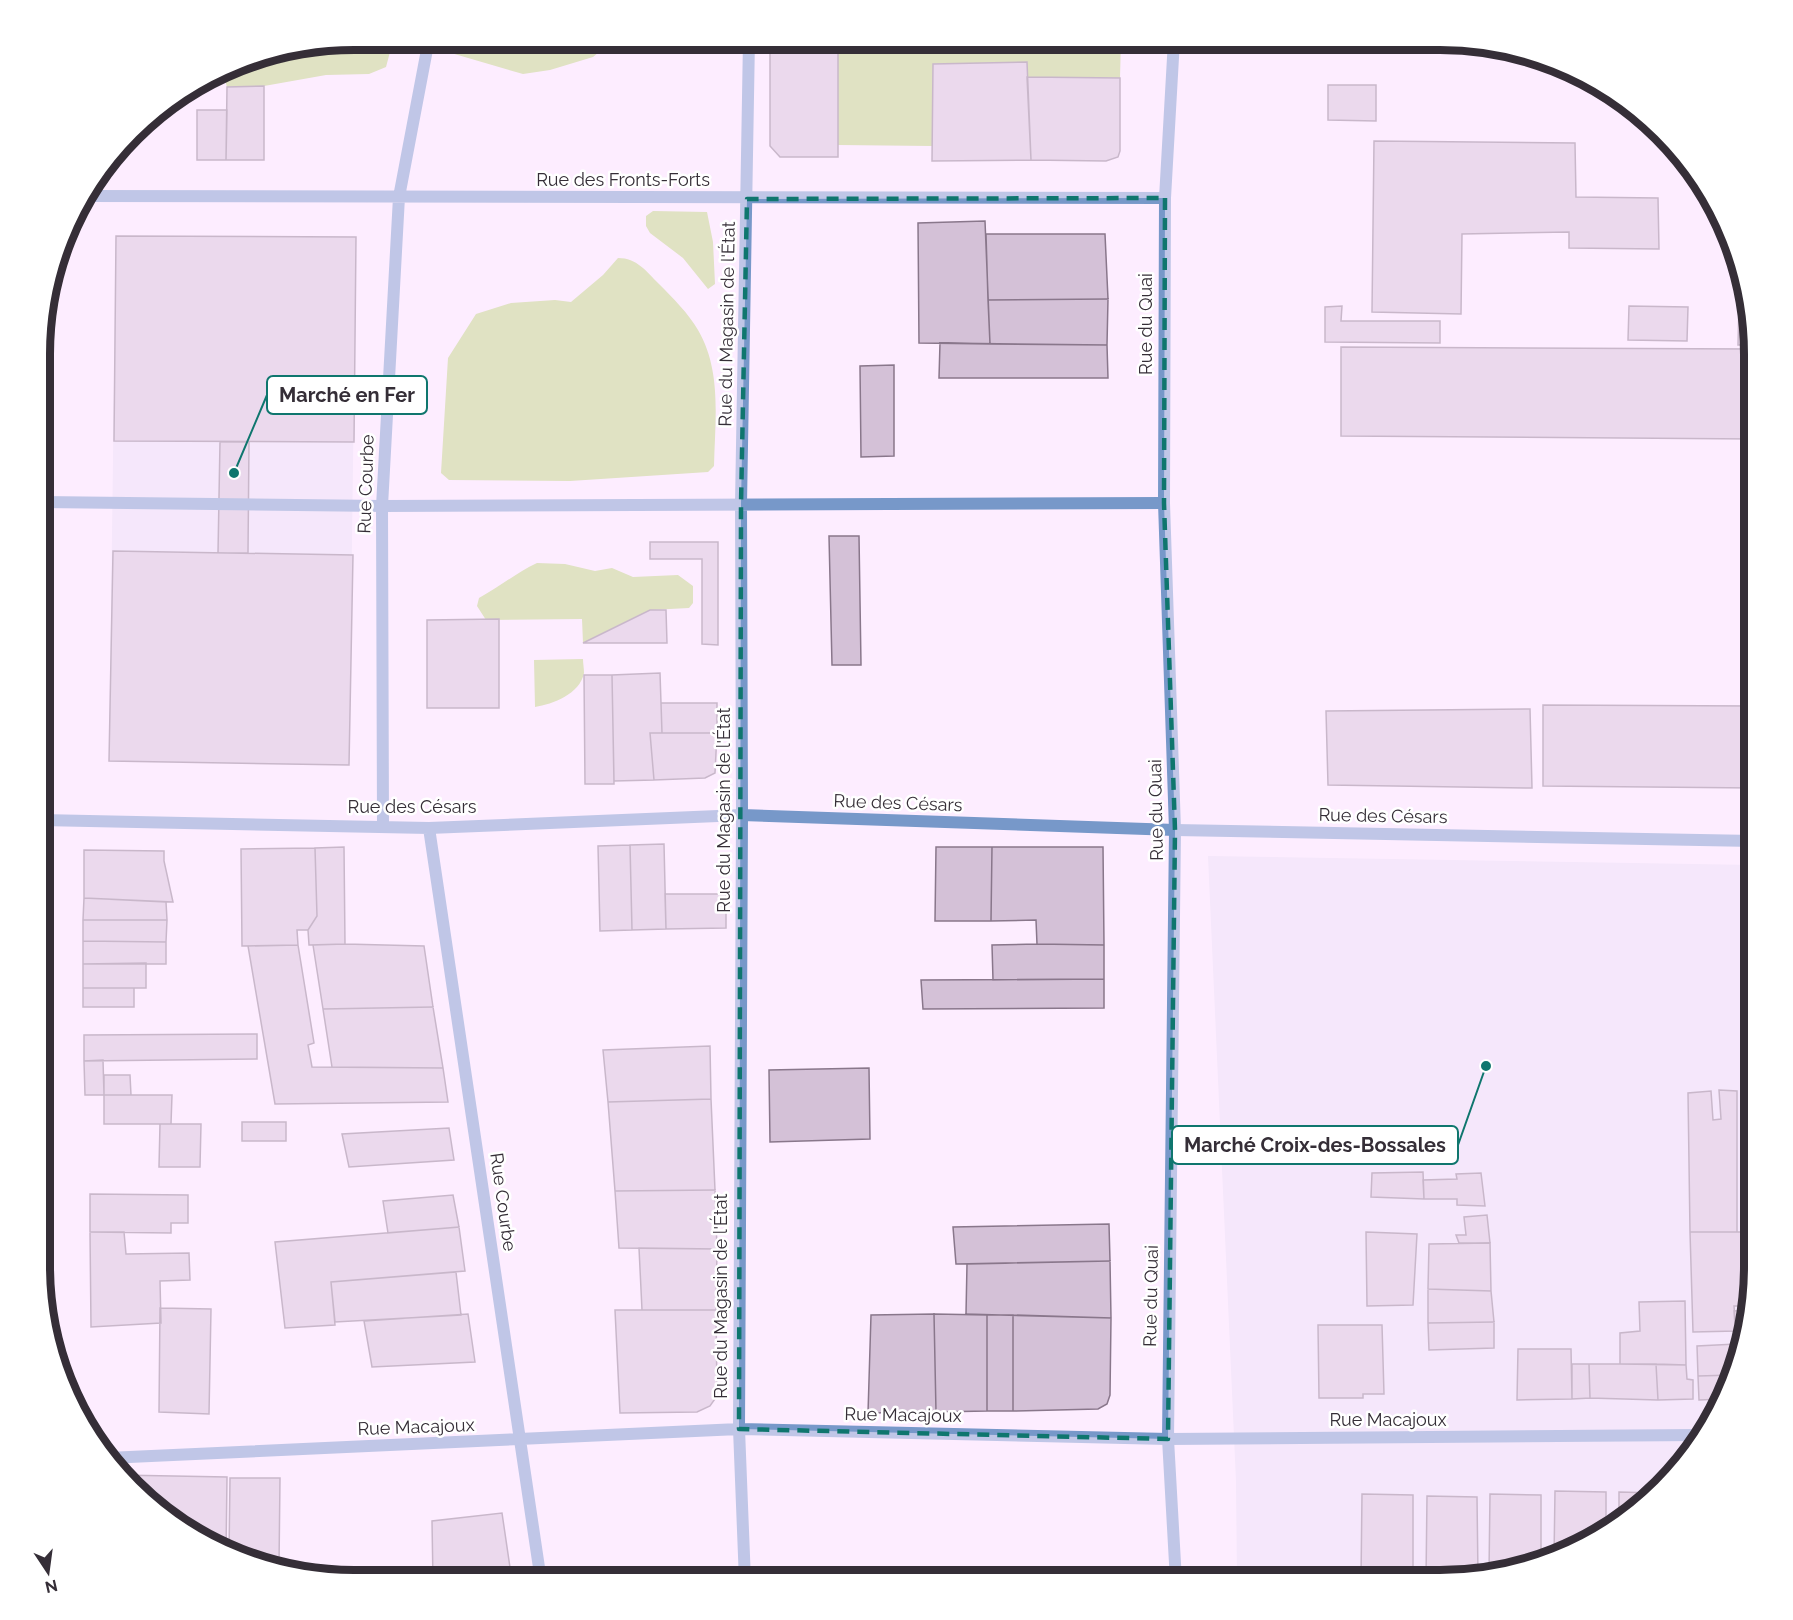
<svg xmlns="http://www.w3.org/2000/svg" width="1793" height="1620" font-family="Raleway,sans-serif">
  <rect width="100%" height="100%" fill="#fdedff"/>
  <path fill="#eae0f5" d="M 116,236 L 356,237 L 349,765 L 109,761 Z
    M 1208,856 L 1754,865 L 1754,1267 L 1743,1347 L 1722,1405 L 1647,1503 L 1560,1557 L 1460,1580 L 1237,1580 L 1236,1481 Z"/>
  <path fill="#bcd47a" d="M 455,39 L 615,39 L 593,57 L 550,70 L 523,74 L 451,53 Z
    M 855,39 L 1121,39 L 1120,78 L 1027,77 L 974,63 L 933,64 L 933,146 L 838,145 L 838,41 L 854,41 Z
    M 349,40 L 384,48 L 390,52 L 386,67 L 369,74 L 326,75 L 264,86 L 227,87 L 223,73 L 252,56 Z
    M 653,211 L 707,212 L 713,242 L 715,284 L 708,289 L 683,258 L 650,233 L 646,226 L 646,216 Z
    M 618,258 C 637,258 646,271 659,284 C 672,297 689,314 698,330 C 722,371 715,420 714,466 L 708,472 L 570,481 L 449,480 L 441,473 L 448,358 L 476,314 L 511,303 L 555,300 L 571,302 L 603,275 Z
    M 537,563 L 565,564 L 595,571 L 612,568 L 633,577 L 678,575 L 693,586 L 693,603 L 689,608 L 650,610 L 583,643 L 582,619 L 486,620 L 477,606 L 479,598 C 499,587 516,573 537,563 Z
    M 583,659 C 583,663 584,669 584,673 C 580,694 553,704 535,707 L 534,660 Z"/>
  <path fill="#d4c1d7" stroke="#89778b" stroke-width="1.5" d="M 770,39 L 855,39 L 855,41 L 770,42 Z
    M 838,41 L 838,157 L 780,157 L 770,146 L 770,42 Z
    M 1027,62 L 1031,160 L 932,161 L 933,64 Z
    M 1027,77 L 1120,78 L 1120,151 L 1118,157 L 1106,161 L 1031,160 Z
    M 1328,85 L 1376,85 L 1376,121 L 1328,120 Z
    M 264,86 L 264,160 L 226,160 L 227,87 Z
    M 197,110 L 227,110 L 226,160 L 197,160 Z
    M 1374,141 L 1575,143 L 1576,197 L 1658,198 L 1659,249 L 1569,248 L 1569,232 L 1462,234 L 1461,314 L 1372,312 Z
    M 985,221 L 990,344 L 919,343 L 918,223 Z
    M 986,234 L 1105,234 L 1108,299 L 988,300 Z
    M 116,236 L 356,237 L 354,442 L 114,441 Z
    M 1108,299 L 1107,345 L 990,344 L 988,300 Z
    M 1739,303 L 1746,304 L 1753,333 L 1753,345 L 1738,345 Z
    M 1342,306 L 1341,321 L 1440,321 L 1440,343 L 1325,342 L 1325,307 Z
    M 1629,306 L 1688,307 L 1687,341 L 1628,340 Z
    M 940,343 L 1107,345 L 1108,378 L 939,378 Z
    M 1341,347 L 1753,349 L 1753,439 L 1341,436 Z
    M 894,365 L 894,456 L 861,457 L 860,366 Z
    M 220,442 L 249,442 L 248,553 L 218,553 Z
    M 1741,488 L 1753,489 L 1754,690 L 1741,690 Z
    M 829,536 L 859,536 L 861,665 L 832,665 Z
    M 650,542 L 718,542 L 718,645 L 702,644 L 702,559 L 650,559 Z
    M 113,551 L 353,555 L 349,765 L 109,761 Z
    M 650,610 L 666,610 L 667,643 L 583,643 Z
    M 499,619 L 499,708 L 427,708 L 427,620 Z
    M 660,673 L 662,733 L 650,733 L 654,780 L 614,781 L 612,675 Z
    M 584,675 L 612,675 L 614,784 L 585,784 Z
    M 661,703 L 717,703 L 717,733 L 662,733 Z
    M 1543,705 L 1754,706 L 1754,788 L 1543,786 Z
    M 1530,709 L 1532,788 L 1328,785 L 1326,711 Z
    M 650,733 L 717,733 L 715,773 L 705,778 L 654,780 Z
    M 664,844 L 666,929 L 632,930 L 630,845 Z
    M 630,845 L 632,930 L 600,931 L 598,846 Z
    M 344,847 L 345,944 L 309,945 L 308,930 L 317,916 L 315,848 Z
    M 936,847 L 992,847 L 991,921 L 935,921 Z
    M 992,847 L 1103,847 L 1104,945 L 1037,944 L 1036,920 L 991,921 Z
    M 315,848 L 317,916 L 308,930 L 297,930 L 298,945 L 242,946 L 241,849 Z
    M 84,850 L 164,851 L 164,861 L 173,902 L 84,898 Z
    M 665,894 L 726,894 L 726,928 L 666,929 Z
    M 84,898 L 166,902 L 167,920 L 83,920 Z
    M 83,920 L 167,920 L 166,942 L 83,941 Z
    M 83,941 L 166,942 L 166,964 L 83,964 Z
    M 345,944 L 424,946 L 433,1007 L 323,1009 L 313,945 Z
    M 1037,944 L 1104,945 L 1104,979 L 993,980 L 992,945 Z
    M 298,945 L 314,1043 L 308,1045 L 312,1067 L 443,1068 L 448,1102 L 275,1104 L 248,946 Z
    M 1744,951 L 1754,951 L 1754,1267 L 1749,1306 L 1744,1306 Z
    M 146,963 L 146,988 L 83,988 L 83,964 Z
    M 1104,979 L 1104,1008 L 923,1009 L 921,980 Z
    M 83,988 L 134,988 L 134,1007 L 83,1007 Z
    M 433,1007 L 443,1068 L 332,1067 L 323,1009 Z
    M 257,1034 L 257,1059 L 84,1061 L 84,1035 Z
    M 710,1046 L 711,1099 L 608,1102 L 603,1050 Z
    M 103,1060 L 104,1095 L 85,1095 L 84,1061 Z
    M 869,1068 L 870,1139 L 770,1142 L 769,1070 Z
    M 104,1075 L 130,1075 L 131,1095 L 104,1095 Z
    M 1719,1090 L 1737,1091 L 1737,1232 L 1690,1232 L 1688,1093 L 1711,1091 L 1713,1120 L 1721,1119 Z
    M 104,1095 L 172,1095 L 171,1124 L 104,1124 Z
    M 711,1099 L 715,1190 L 615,1191 L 608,1102 Z
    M 242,1122 L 286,1122 L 286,1141 L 242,1141 Z
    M 160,1124 L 201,1124 L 200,1167 L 159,1167 Z
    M 449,1128 L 454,1160 L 349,1167 L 342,1134 Z
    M 1423,1172 L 1424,1199 L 1371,1197 L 1372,1173 Z
    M 1481,1173 L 1485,1206 L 1457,1205 L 1457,1199 L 1424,1199 L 1423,1180 L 1457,1179 L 1456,1174 Z
    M 715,1190 L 717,1249 L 619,1248 L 615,1191 Z
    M 90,1194 L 188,1195 L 188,1223 L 171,1223 L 171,1233 L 90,1232 Z
    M 453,1195 L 459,1227 L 388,1233 L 383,1201 Z
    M 1487,1215 L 1490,1243 L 1459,1243 L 1456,1235 L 1466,1235 L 1464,1217 Z
    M 1109,1224 L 1110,1261 L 956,1264 L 953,1227 Z
    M 459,1227 L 465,1271 L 331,1282 L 335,1325 L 285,1328 L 275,1242 Z
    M 90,1232 L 124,1232 L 126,1254 L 189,1253 L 190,1280 L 160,1281 L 161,1323 L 91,1327 Z
    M 1366,1232 L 1417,1234 L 1413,1305 L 1367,1306 Z
    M 1690,1232 L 1743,1232 L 1744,1306 L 1734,1306 L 1736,1331 L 1693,1332 Z
    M 1490,1243 L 1491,1291 L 1428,1289 L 1429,1244 Z
    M 639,1248 L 717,1249 L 716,1310 L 642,1310 Z
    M 1110,1261 L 1111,1318 L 966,1314 L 967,1264 Z
    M 456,1272 L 461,1315 L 335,1322 L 331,1282 Z
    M 1428,1289 L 1491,1291 L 1494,1322 L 1428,1323 Z
    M 1685,1301 L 1686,1365 L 1620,1364 L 1620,1333 L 1640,1331 L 1639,1302 Z
    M 160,1308 L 211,1309 L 209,1414 L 159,1412 Z
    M 615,1310 L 716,1310 L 717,1396 L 710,1406 L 697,1412 L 620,1413 Z
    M 1748,1310 L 1744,1340 L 1736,1340 L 1734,1311 Z
    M 468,1314 L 475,1362 L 372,1367 L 364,1321 Z
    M 934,1314 L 987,1315 L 987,1411 L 936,1412 Z
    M 934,1314 L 936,1412 L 868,1413 L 871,1315 Z
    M 987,1315 L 1013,1315 L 1013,1411 L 987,1411 Z
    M 1013,1315 L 1111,1318 L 1110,1395 L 1107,1404 L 1098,1409 L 1013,1411 Z
    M 1494,1322 L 1494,1348 L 1429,1350 L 1428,1323 Z
    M 1318,1325 L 1382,1325 L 1384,1394 L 1363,1394 L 1363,1398 L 1319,1398 Z
    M 1736,1344 L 1744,1344 L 1737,1365 Z
    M 1736,1344 L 1737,1365 L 1733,1375 L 1698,1376 L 1697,1346 Z
    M 1518,1349 L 1571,1349 L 1572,1399 L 1517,1400 Z
    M 1572,1364 L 1589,1364 L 1590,1398 L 1572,1399 Z
    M 1589,1364 L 1656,1364 L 1658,1400 L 1590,1398 Z
    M 1656,1364 L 1686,1365 L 1687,1379 L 1693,1380 L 1693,1399 L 1658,1400 Z
    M 1733,1375 L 1724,1399 L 1699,1400 L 1698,1376 Z
    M 119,1475 L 227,1477 L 226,1553 L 162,1516 Z
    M 230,1478 L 280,1478 L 279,1566 L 229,1555 Z
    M 1555,1491 L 1606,1492 L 1606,1528 L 1560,1557 L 1554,1558 Z
    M 1619,1492 L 1655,1493 L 1647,1503 L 1619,1520 Z
    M 1362,1494 L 1413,1495 L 1413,1580 L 1361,1580 Z
    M 1490,1494 L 1541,1495 L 1541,1561 L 1489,1573 Z
    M 1427,1496 L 1477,1497 L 1478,1576 L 1460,1580 L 1426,1580 Z
    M 502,1513 L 512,1581 L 433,1581 L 432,1521 Z"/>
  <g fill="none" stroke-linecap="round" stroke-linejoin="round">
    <path stroke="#7798c9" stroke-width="12" d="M 42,502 L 382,506"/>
    <path stroke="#7798c9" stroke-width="12" d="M 82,196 L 1165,198
      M 382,506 L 1164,503
      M 41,820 L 429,828 L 742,815 L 1175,830 L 1754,841
      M 383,825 L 382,506 L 399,197 L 429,39
      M 429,828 L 541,1581
      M 107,1458 L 739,1429 L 1168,1439 L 1699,1435
      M 745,1581 L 739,1429 L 742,815 L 741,504 L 749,39"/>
    <path stroke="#7798c9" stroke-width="12" d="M 1174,40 L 1165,198 L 1164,503 L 1175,830 L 1168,1439 L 1176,1581"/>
    <path stroke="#02479e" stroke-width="15" d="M 41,626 L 41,447"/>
  </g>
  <path d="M0 0H1793V1620H0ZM 1165,198 L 1164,503 L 1175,830 L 1168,1439 L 739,1429 L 741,504 L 747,199 Z" fill="#fdedff" fill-opacity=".55" fill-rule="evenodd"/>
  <path fill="none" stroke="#0f766e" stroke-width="4.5" stroke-dasharray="12 8" stroke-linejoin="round" d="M 1165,198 L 1164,503 L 1175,830 L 1168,1439 L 739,1429 L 741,504 L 747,199 Z"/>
  <g text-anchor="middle" stroke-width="5" stroke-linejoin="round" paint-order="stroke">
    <g font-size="18" fill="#352e37" stroke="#fff">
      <text x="623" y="186">Rue des Fronts-Forts</text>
      <text transform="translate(727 324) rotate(-89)" y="6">Rue du Magasin de l'État</text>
      <text transform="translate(1146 324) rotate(-90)" y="6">Rue du Quai</text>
      <text transform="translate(366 484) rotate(-88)" y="6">Rue Courbe</text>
      <text transform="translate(898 803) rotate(2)" y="6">Rue des Césars</text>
      <text x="412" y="813">Rue des Césars</text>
      <text transform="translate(724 810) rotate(-90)" y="6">Rue du Magasin de l'État</text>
      <text transform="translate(1156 810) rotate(-91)" y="6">Rue du Quai</text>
      <text transform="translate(1383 816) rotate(1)" y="6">Rue des Césars</text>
      <text transform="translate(503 1202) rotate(82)" y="6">Rue Courbe</text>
      <text transform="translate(721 1296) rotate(-90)" y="6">Rue du Magasin de l'État</text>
      <text transform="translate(1151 1296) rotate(-89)" y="6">Rue du Quai</text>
      <text transform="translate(903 1415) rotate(1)" y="6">Rue Macajoux</text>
      <text x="1388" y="1426">Rue Macajoux</text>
      <text transform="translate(416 1427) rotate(-2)" y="6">Rue Macajoux</text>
    </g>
  </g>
  <path d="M0 0H1793V1620H0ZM354 50H1440A304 304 0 0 1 1744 354V1266A304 304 0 0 1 1440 1570H354A304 304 0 0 1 50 1266V354A304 304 0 0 1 354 50Z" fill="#fff" fill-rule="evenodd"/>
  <path fill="none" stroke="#352e37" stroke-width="8" d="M354 50H1440A304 304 0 0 1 1744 354V1266A304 304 0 0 1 1440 1570H354A304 304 0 0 1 50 1266V354A304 304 0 0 1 354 50Z"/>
  <path fill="none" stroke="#0f766e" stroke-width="2" d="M234 473L267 395M1486 1066L1458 1145"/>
  <g fill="#0f766e" stroke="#fff" stroke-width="2">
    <circle cx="234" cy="473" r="6"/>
    <circle cx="1486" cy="1066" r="6"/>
  </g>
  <g fill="#fff" stroke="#0f766e" stroke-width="2">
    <rect x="267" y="376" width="160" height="38" rx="6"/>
    <rect x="1172" y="1126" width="286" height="38" rx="6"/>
  </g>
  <g font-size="20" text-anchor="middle" font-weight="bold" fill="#352e37">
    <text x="347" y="402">Marché en Fer</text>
    <text x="1315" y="1152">Marché Croix-des-Bossales</text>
  </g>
  <g transform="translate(48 1572) rotate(167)" stroke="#ffffff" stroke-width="4.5" paint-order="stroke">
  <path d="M0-4.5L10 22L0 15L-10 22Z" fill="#352e37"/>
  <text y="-9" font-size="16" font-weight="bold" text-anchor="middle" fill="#352e37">N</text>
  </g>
</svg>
